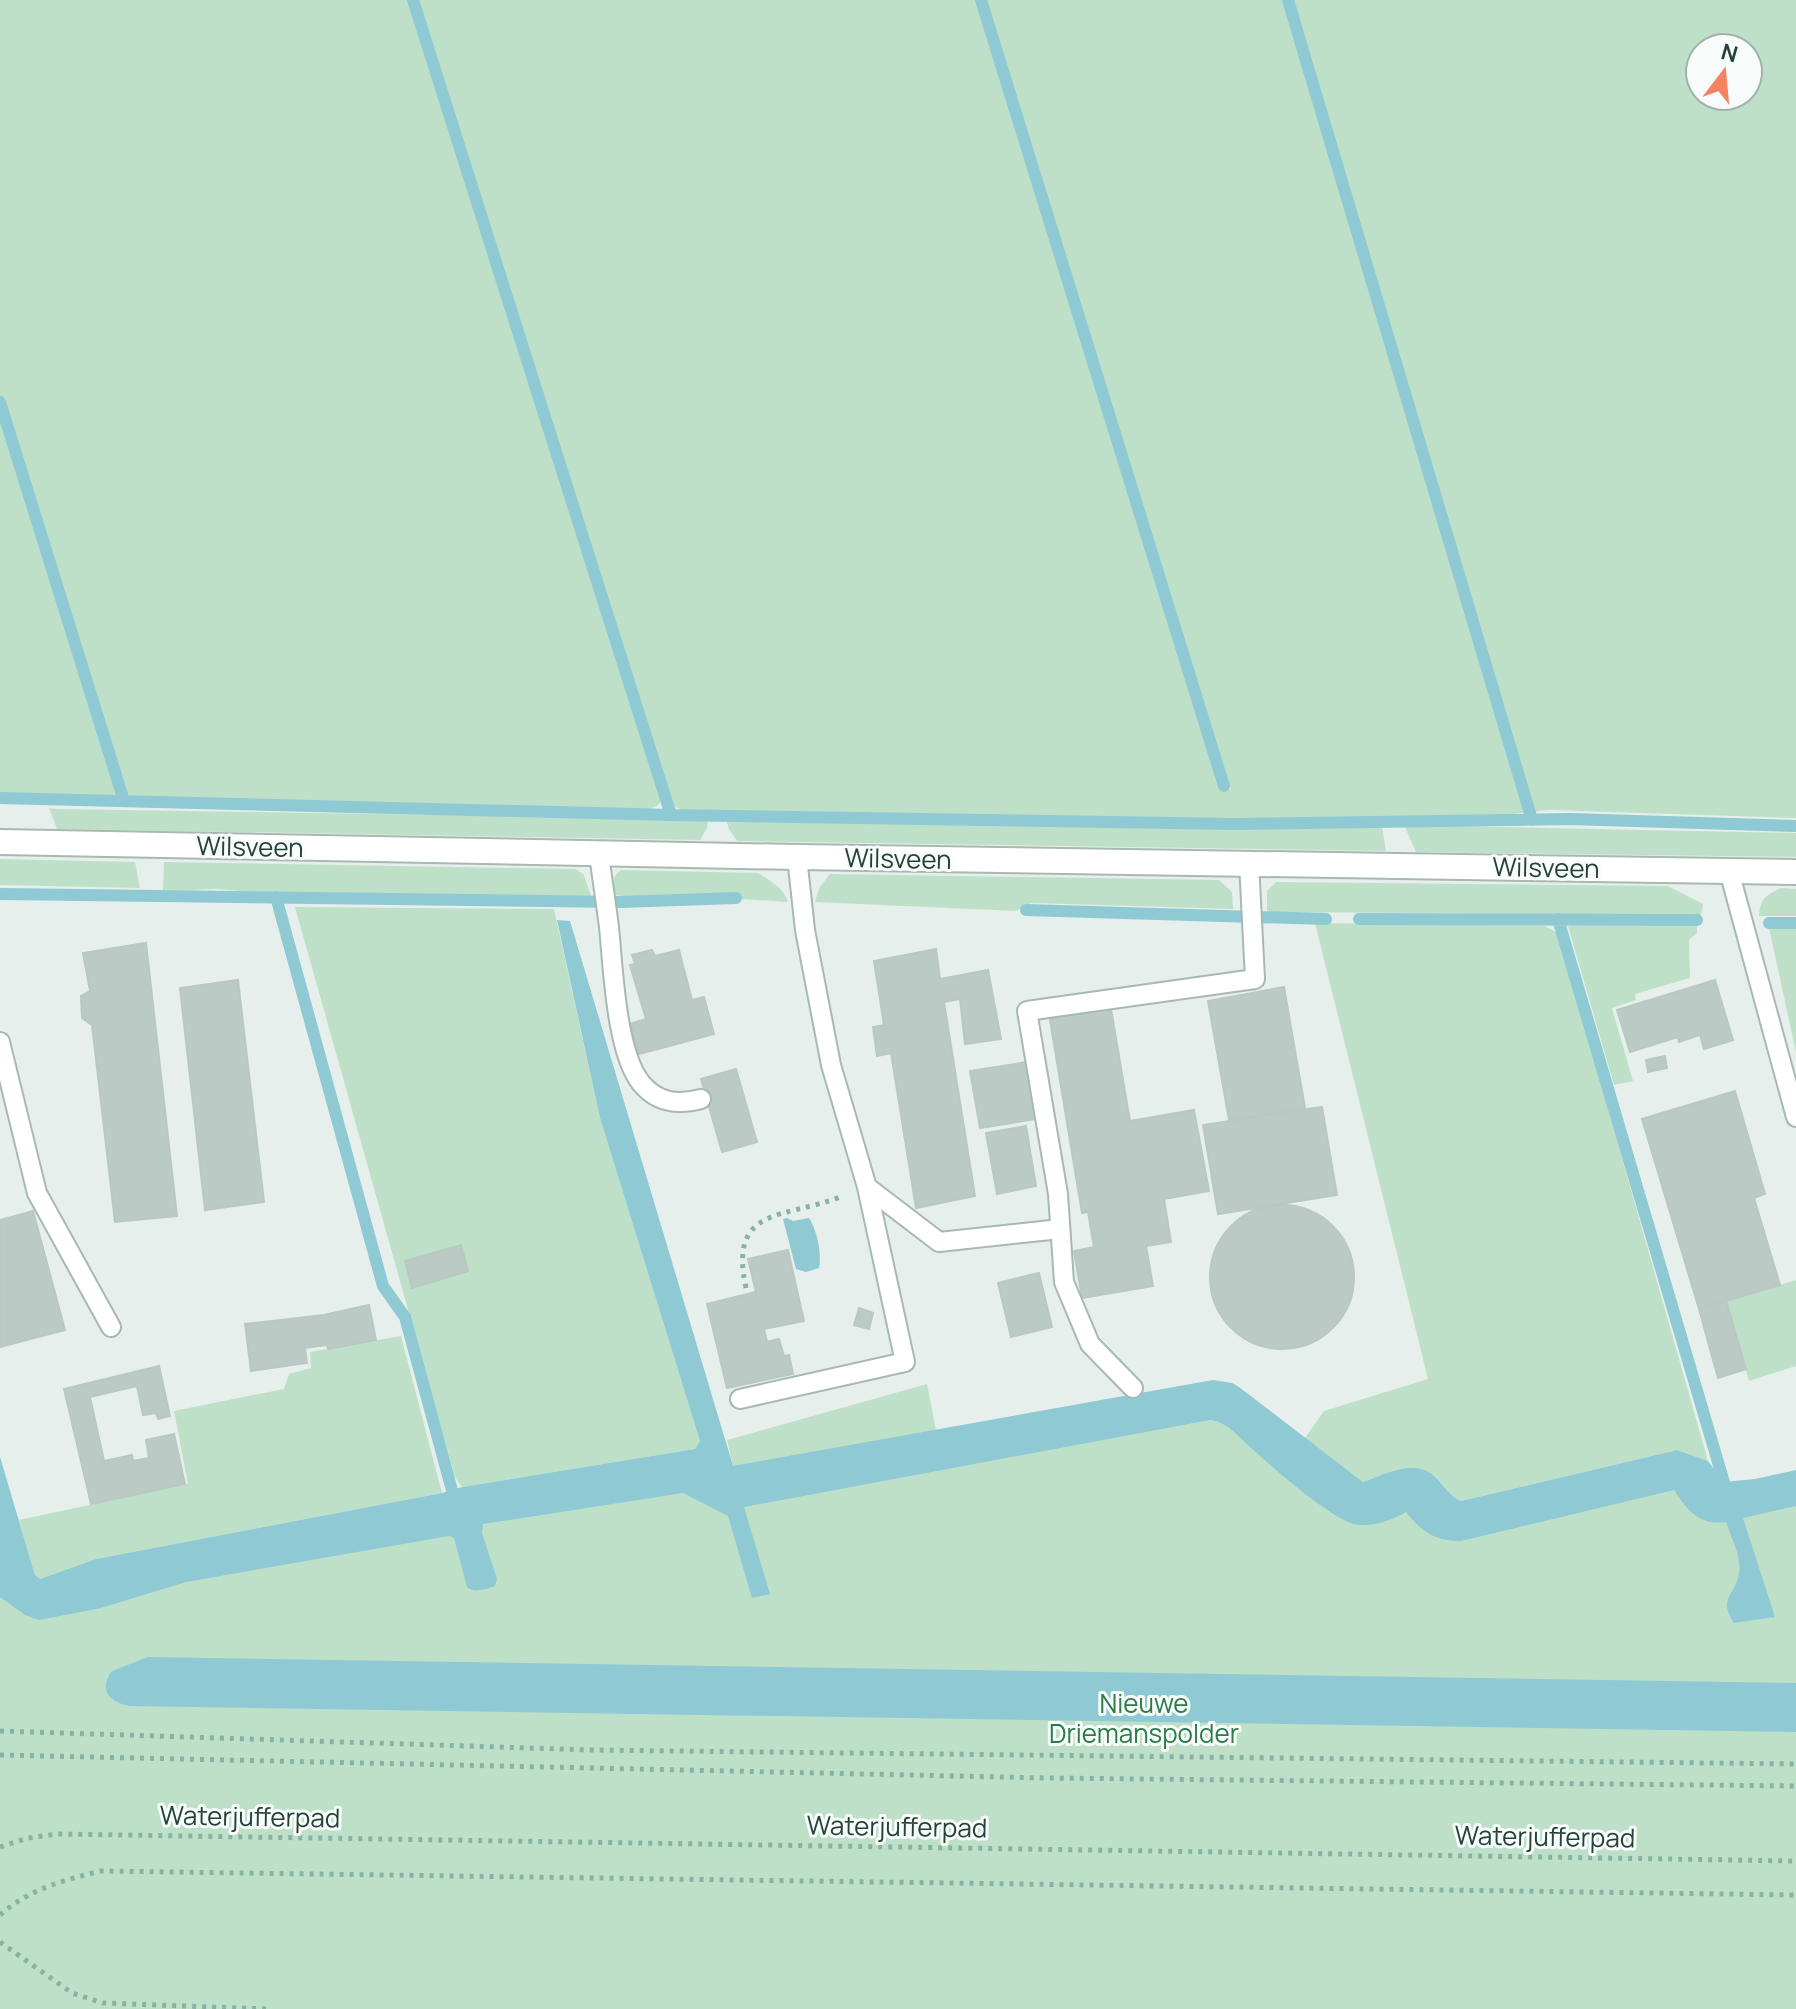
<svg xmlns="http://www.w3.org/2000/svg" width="1796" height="2009" font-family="Manrope,sans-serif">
  <rect width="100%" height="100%" fill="#e6efeb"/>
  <path fill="#bfe0c8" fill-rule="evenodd" d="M 0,0 L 977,0 L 1222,791 L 1231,789 L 986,0 L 1796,0 L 1796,818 L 1549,810 L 1504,815 L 1230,820 L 688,812 L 675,807 L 667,794 L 657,806 L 645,810 L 0,795 ZM 1700,48 L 1748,48 L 1748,96 L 1700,96 Z
    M 49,808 L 56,809 L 708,819 L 707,828 L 700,840 L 57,829 Z
    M 726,819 L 1382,827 L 1386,851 L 737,841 L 729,829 Z
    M 1404,825 L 1796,833 L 1796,857 L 1416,852 Z
    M 0,859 L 135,862 L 140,888 L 0,885 Z
    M 164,862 L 576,869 L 584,875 L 591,896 L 261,893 L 217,889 L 163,891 Z
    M 621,870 L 758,873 C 771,881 783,887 788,902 L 741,899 L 738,893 L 627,897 L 615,895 C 612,883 611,878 621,870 Z
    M 830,874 L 1219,880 L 1232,892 L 1233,909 L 1031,903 L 1016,911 L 815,902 L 819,888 Z
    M 1276,882 L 1668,886 L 1703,904 L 1701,915 L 1267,912 L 1267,891 Z
    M 1781,888 L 1796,889 L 1796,916 L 1759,916 C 1760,899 1766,895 1781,888 Z
    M 295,907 L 554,909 L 600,1118 L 700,1441 L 695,1449 L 462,1487 L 455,1477 Z
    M 1315,923 L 1545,926 L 1558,933 L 1708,1461 L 1677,1450 L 1461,1501 C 1447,1495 1444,1482 1432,1474 C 1411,1459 1384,1475 1363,1482 L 1305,1438 L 1324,1411 L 1428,1379 Z
    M 1697,925 L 1697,933 L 1689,940 L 1690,978 L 1635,994 L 1636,1000 L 1612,1008 L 1633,1081 L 1614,1085 L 1568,926 Z
    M 1769,928 L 1796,928 L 1796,1052 Z
    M 1796,1280 L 1796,1366 L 1749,1381 L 1726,1301 Z
    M 401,1336 L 442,1493 L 96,1559 L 40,1579 L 35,1575 L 19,1520 L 188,1484 L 174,1411 L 284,1389 L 289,1374 L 311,1368 L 310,1352 Z
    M 927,1384 L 936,1430 L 733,1467 L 727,1440 Z
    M 1223,1409 L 1363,1518 L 1431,1500 L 1461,1514 L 1679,1462 L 1731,1492 L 1796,1479 L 1796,2009 L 0,2009 L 0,1500 L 32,1602 L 710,1471 Z"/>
  <path fill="#8ec9d4" d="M 557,920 L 570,921 L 733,1466 L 1213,1380 L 1232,1383 L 1239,1387 L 1363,1482 C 1384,1475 1411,1459 1432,1474 C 1444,1483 1447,1495 1461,1501 L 1677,1450 L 1708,1461 L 1724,1482 L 1755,1479 L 1796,1470 L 1796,1506 L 1743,1518 L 1775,1617 L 1734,1623 C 1718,1598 1734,1597 1739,1574 C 1742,1558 1731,1537 1726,1522 C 1700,1526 1687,1510 1674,1490 L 1461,1541 C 1434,1541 1422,1532 1406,1512 C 1392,1520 1376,1526 1359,1525 C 1334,1523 1270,1465 1250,1447 C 1238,1436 1227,1422 1210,1420 L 744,1507 L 770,1594 L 752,1598 L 728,1516 L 683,1493 L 483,1524 L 482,1533 L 497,1579 L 495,1586 C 485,1589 475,1594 467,1587 L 454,1538 L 449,1536 L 186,1582 L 101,1608 L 39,1620 L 25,1615 L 0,1597 L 0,1457 L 35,1575 L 40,1579 L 96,1559 L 442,1493 L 462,1487 L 695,1449 L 700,1441 L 600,1118 Z
    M 787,1218 L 793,1221 L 809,1218 C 817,1230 822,1254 819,1268 L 806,1272 L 796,1269 L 783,1219 Z
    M 148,1657 L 1796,1683 L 1796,1732 L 129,1706 C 109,1702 98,1689 112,1671 Z"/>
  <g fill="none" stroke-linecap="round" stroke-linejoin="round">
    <path stroke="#8ec9d4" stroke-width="12" d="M 413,0 L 671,815
      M 981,0 L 1224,786
      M 1288,0 L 1532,820
      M 0,402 L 124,801
      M 0,798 L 671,815 L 1235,824 L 1570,819 L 1796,826
      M 0,894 L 620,902 L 736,898
      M 276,897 L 383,1286 L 405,1317 L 456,1505
      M 1026,910 L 1326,919
      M 1359,919 L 1697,920
      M 1558,919 L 1728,1496
      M 1769,923 L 1796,923"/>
  </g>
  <path fill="#bbcac4" stroke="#b8c9c2" stroke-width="2" d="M 146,943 L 177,1216 L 115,1222 L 92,1025 L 82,1018 L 81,996 L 90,991 L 83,953 Z
    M 936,949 L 940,979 L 988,970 L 1001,1039 L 965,1044 L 960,999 L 944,1002 L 975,1196 L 916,1208 L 891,1053 L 877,1056 L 873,1027 L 884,1025 L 874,961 Z
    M 652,950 L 655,956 L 679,950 L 692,1000 L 704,997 L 714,1034 L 639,1054 L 630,1024 L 646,1019 L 630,965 L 635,964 L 632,955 Z
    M 238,980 L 264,1202 L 205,1210 L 180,988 Z
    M 1715,980 L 1733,1040 L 1704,1049 L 1700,1035 L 1679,1042 L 1678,1037 L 1630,1052 L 1617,1010 Z
    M 1284,987 L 1305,1108 L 1229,1120 L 1208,1001 Z
    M 1110,1003 L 1130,1121 L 1194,1110 L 1209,1191 L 1164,1199 L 1171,1242 L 1146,1246 L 1153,1286 L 1082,1298 L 1074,1251 L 1094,1247 L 1088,1212 L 1082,1213 L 1049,1014 Z
    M 1665,1056 L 1667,1068 L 1648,1072 L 1646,1060 Z
    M 1027,1062 L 1036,1119 L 980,1128 L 970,1071 Z
    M 736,1069 L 757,1142 L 722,1152 L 701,1079 Z
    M 1735,1091 L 1765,1194 L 1754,1198 L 1780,1285 L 1699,1309 L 1642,1119 Z
    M 1322,1107 L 1337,1195 L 1218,1214 L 1203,1125 Z
    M 1026,1126 L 1036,1186 L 997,1194 L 986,1133 Z
    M1210 1277a72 72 0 1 1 144 0a72 72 0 1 1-144 0Z
    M 33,1211 L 65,1330 L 0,1347 L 0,1220 Z
    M 461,1245 L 468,1271 L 412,1288 L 405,1261 Z
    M 788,1250 L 804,1321 L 764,1329 L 767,1342 L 779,1339 L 784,1356 L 789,1355 L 793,1374 L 727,1388 L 707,1304 L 756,1292 L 748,1259 Z
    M 1039,1273 L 1052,1327 L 1011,1337 L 998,1283 Z
    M 1726,1301 L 1746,1369 L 1718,1378 L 1699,1309 Z
    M 369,1305 L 376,1340 L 328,1349 L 327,1345 L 305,1348 L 307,1363 L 251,1371 L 245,1324 L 324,1315 Z
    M 859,1308 L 873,1313 L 869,1329 L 854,1325 Z
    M 159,1366 L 170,1416 L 158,1419 L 156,1413 L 143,1415 L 137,1386 L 90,1397 L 104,1461 L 132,1455 L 133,1461 L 149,1458 L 146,1440 L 174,1434 L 185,1484 L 91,1504 L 64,1389 Z"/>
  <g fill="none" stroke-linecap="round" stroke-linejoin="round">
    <g stroke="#a8b8b2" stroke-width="22">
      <path id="service" d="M 599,854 C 602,878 606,903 609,927 C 613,967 616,1052 641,1083 C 657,1103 678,1105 701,1099
        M 797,857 L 805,930 L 831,1065 L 867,1187 L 939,1242 L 1060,1229
        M 1729,871 L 1796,1117
        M 0,1042 L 37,1193 L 111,1327
        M 1133,1388 L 1090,1344 L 1064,1282 L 1058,1194 L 1027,1011 L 1255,979 L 1249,863
        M 740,1399 L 905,1362 L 867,1187"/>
    </g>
    <g stroke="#a8b8b2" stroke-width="28">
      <path id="tertiary" d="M 0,842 L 797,857 L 1796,872"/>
    </g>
    <path stroke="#86b3a5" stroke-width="5" stroke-dasharray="4 6" stroke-linecap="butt" d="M 746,1288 C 728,1206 783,1219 840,1197
      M 0,1731 L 591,1750 L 1796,1764
      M 0,1755 L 1046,1778 L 1796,1786
      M 0,1847 L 28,1838 L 57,1834 L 1796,1861
      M 0,1915 C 29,1889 64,1880 101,1871 L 1796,1895
      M 0,1942 L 72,1993 L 103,2003 L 267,2009"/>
    <use href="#service" stroke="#fff" stroke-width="18"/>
    <use href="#tertiary" stroke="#fff" stroke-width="24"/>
  </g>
  <g text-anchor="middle" stroke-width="6" stroke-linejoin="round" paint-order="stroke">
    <g font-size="26" fill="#24423a" stroke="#f7fbf9">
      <text transform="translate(250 847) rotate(1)" y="9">Wilsveen</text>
      <text transform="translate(898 859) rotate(1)" y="9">Wilsveen</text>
      <text transform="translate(1546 868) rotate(1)" y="9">Wilsveen</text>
      <text transform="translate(250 1817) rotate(1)" y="9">Waterjufferpad</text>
      <text transform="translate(897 1827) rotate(1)" y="9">Waterjufferpad</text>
      <text transform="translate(1545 1837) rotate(1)" y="9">Waterjufferpad</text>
    </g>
    <g font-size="26" fill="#2d7a4b" stroke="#f7fbf9">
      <text x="1144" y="1713">Nieuwe<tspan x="1144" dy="30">Driemanspolder</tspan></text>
    </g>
  </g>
  <g transform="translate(1724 72) rotate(16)"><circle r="38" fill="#f7fbf9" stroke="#a3b1ad" stroke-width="2"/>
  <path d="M0-6L14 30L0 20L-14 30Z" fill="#f4845f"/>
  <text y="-12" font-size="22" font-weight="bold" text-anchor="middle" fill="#24423a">N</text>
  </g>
</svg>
